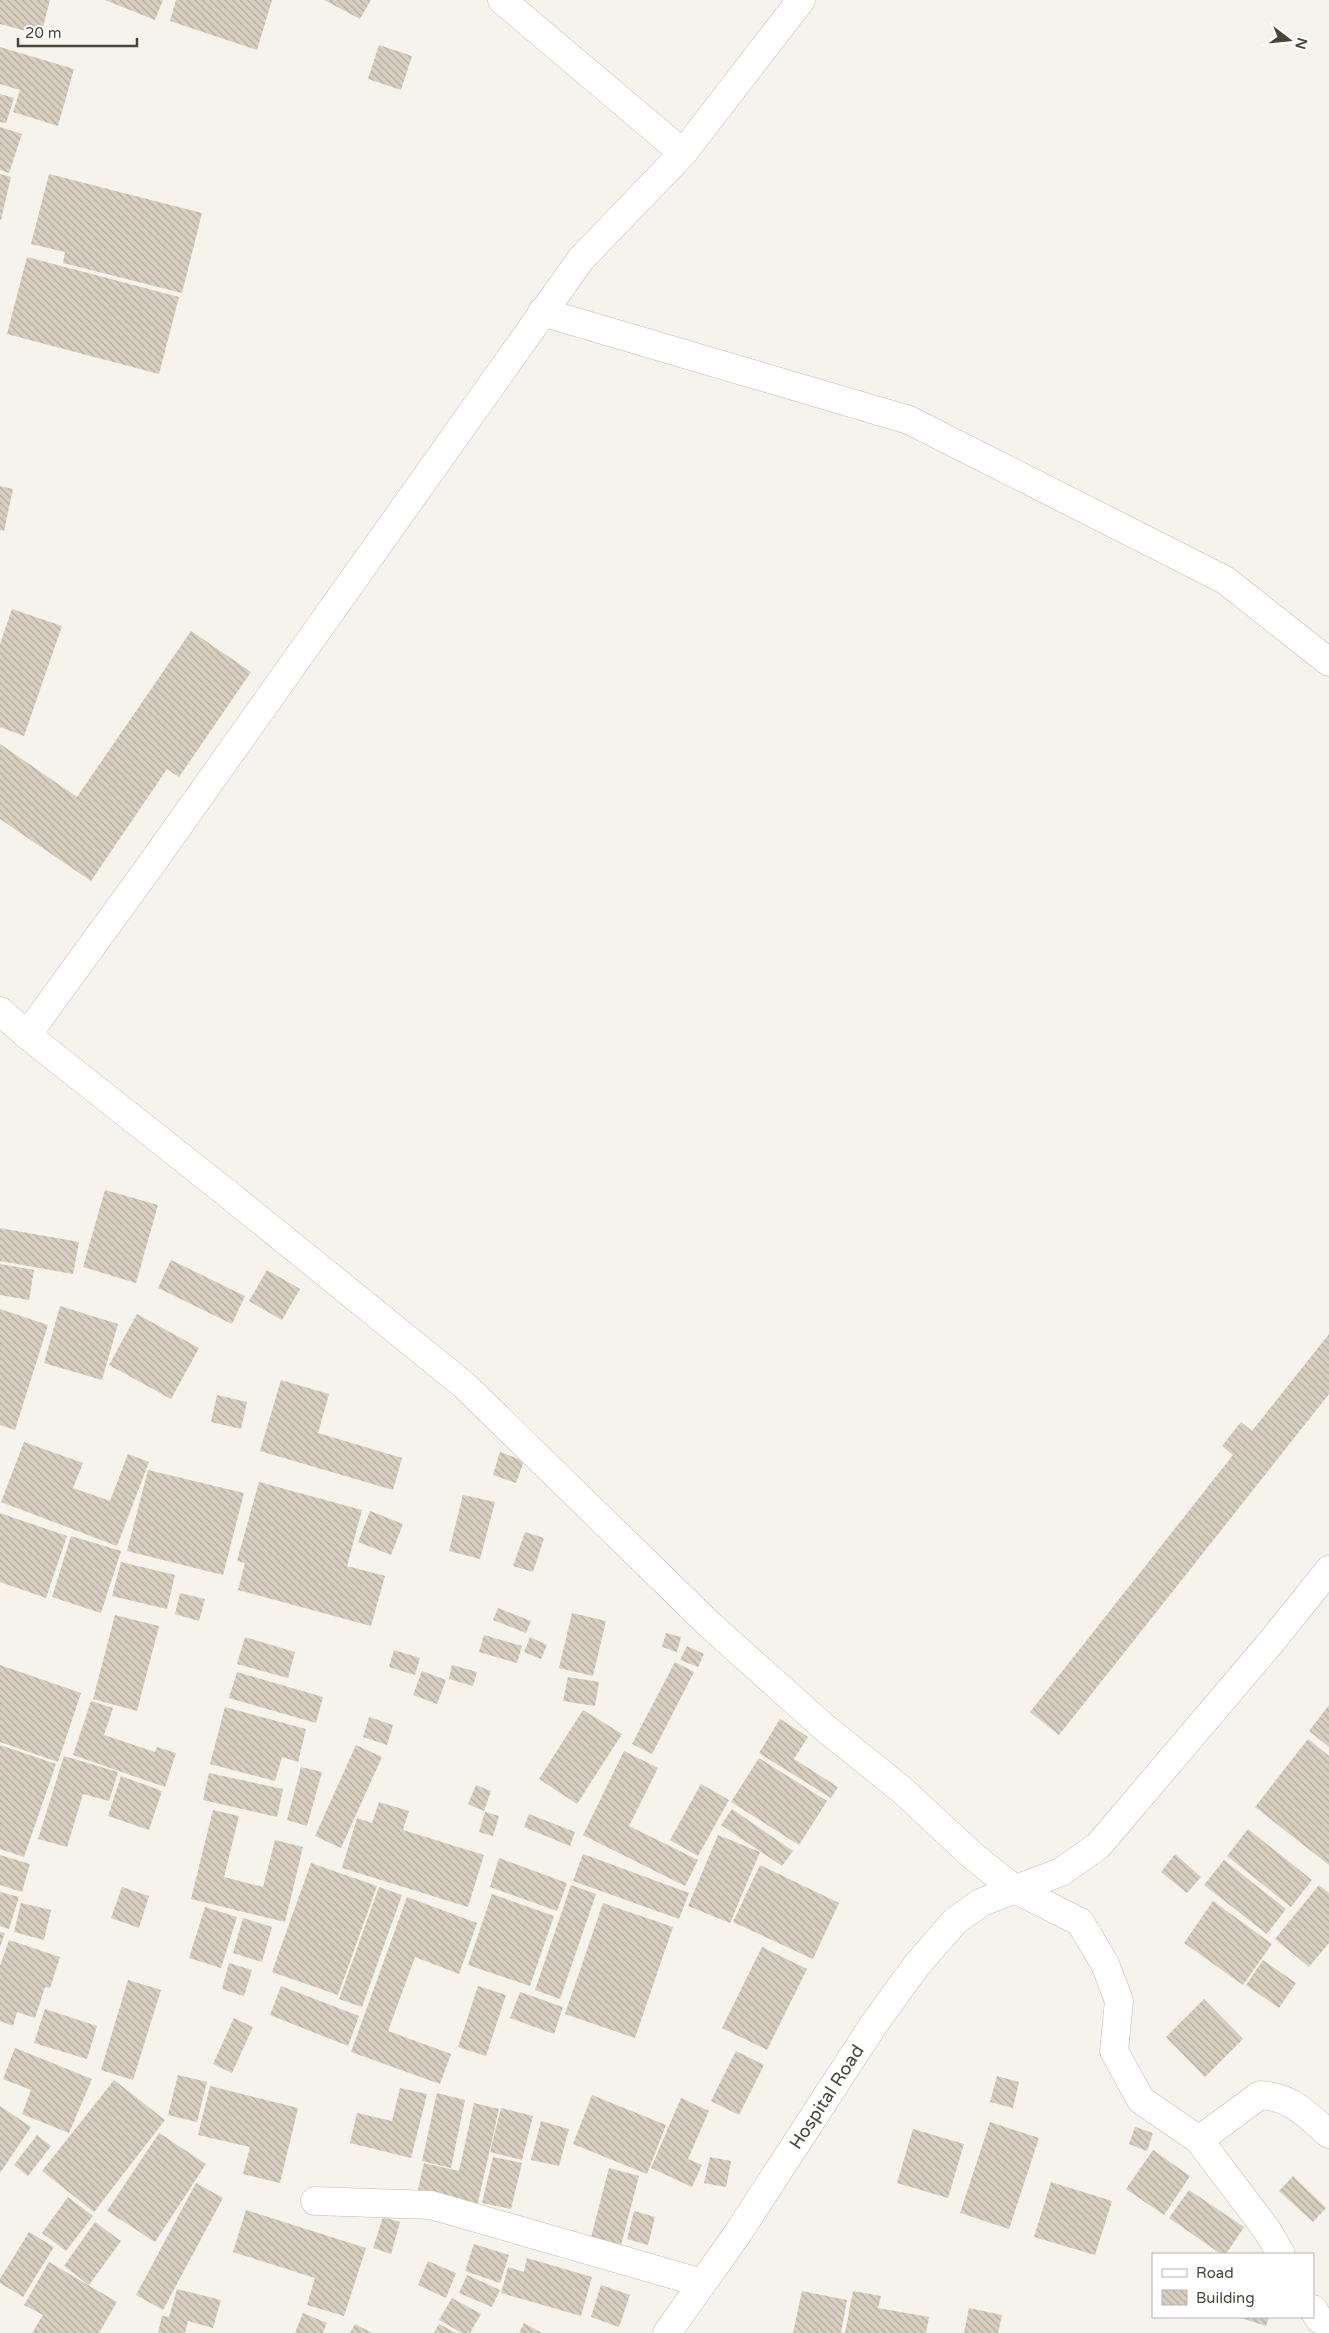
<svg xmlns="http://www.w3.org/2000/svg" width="1329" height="2333" font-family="'Varela Round',sans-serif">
  <defs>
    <pattern id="building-back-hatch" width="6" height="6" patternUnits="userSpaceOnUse" patternTransform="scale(1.25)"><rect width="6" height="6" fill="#d8cfc1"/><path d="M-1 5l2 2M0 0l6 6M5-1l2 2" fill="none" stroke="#b1aa9e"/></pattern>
  </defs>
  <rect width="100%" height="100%" fill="#f6f3ec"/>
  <path fill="url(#building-back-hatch)" d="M 0,0 L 50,0 L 41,35 L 0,24 Z
    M 105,0 L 163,0 L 155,20 Z
    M 176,0 L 272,0 L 257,50 L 170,21 Z
    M 324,0 L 371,0 L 360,19 Z
    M 379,45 L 412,56 L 401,90 L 368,79 Z
    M 0,47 L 74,69 L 58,126 L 13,112 L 20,90 L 0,84 Z
    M 0,94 L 14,98 L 6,123 L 0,122 Z
    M 0,127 L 22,134 L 9,173 L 0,170 Z
    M 0,174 L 11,177 L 1,220 L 0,220 Z
    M 49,174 L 202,213 L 182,293 L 63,263 L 65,252 L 31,244 Z
    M 27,257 L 179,297 L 159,374 L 7,334 Z
    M 0,486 L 13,489 L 4,531 L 0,530 Z
    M 12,609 L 62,626 L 24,736 L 0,727 L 0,644 Z
    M 191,631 L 251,672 L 179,777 L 167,769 L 91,881 L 0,819 L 0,744 L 77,797 Z
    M 105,1190 L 158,1205 L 136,1283 L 83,1267 Z
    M 0,1228 L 79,1242 L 73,1274 L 0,1261 Z
    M 171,1260 L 245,1296 L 232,1324 L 158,1288 Z
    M 0,1264 L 34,1270 L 29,1300 L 0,1295 Z
    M 267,1270 L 300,1289 L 282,1320 L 249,1301 Z
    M 60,1306 L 118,1324 L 102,1380 L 44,1363 Z
    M 0,1309 L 48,1325 L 15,1430 L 0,1425 Z
    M 137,1314 L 199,1348 L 171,1399 L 109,1365 Z
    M 1329,1334 L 1329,1394 L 1059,1735 L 1030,1712 L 1233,1455 L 1222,1446 L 1241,1422 L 1252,1431 Z
    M 281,1380 L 329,1394 L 318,1433 L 402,1458 L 393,1490 L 260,1451 Z
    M 217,1395 L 247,1402 L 241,1429 L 211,1422 Z
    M 24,1442 L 83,1463 L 73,1488 L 110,1501 L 128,1454 L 149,1462 L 117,1546 L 1,1502 Z
    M 500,1452 L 524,1461 L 516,1483 L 493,1475 Z
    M 148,1470 L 244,1493 L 223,1575 L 127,1551 Z
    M 259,1482 L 362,1510 L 347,1566 L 385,1576 L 371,1626 L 238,1590 L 245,1563 L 237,1561 Z
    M 463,1495 L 495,1502 L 480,1559 L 449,1551 Z
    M 370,1511 L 403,1524 L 391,1555 L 358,1542 Z
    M 0,1513 L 67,1536 L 46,1598 L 0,1582 Z
    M 525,1532 L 544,1538 L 533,1572 L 513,1566 Z
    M 71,1536 L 121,1551 L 101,1613 L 52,1597 Z
    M 121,1562 L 175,1575 L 167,1609 L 112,1596 Z
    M 180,1593 L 205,1599 L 199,1621 L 175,1614 Z
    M 498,1608 L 531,1621 L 526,1633 L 493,1620 Z
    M 572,1613 L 606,1621 L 593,1676 L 559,1668 Z
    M 115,1615 L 159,1626 L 137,1711 L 93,1699 Z
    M 666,1633 L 681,1637 L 677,1652 L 662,1647 Z
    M 484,1635 L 522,1646 L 517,1663 L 479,1652 Z
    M 245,1637 L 295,1652 L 288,1678 L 237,1664 Z
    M 530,1637 L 547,1645 L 541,1659 L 524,1652 Z
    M 687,1646 L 704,1654 L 698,1667 L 680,1660 Z
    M 394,1650 L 420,1658 L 415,1675 L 389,1667 Z
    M 675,1662 L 694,1672 L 652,1754 L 632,1744 Z
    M 0,1665 L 81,1693 L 58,1762 L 0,1742 Z
    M 452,1665 L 477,1672 L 473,1686 L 449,1679 Z
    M 422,1671 L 446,1680 L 437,1704 L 413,1695 Z
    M 237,1672 L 323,1697 L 316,1723 L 229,1698 Z
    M 568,1677 L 599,1682 L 595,1706 L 563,1701 Z
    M 91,1701 L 113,1708 L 104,1735 L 155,1752 L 157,1747 L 176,1753 L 165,1787 L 73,1755 Z
    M 1329,1705 L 1329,1747 L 1309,1731 Z
    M 225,1707 L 306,1729 L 298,1762 L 282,1757 L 275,1781 L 210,1764 Z
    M 583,1710 L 622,1734 L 577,1804 L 539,1779 Z
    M 369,1717 L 393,1725 L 387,1745 L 363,1737 Z
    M 780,1719 L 808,1737 L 794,1759 L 838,1787 L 831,1798 L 759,1753 Z
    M 1308,1739 L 1329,1756 L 1329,1865 L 1255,1807 Z
    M 0,1745 L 56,1764 L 24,1857 L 0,1849 Z
    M 356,1745 L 382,1757 L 341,1848 L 315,1836 Z
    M 624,1751 L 658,1768 L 629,1826 L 698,1860 L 685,1886 L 583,1835 Z
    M 64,1756 L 118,1772 L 109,1801 L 83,1794 L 67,1847 L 38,1839 Z
    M 759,1758 L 827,1801 L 799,1845 L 731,1802 Z
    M 301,1767 L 322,1772 L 307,1826 L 287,1820 Z
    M 209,1773 L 283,1789 L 277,1817 L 203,1800 Z
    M 121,1776 L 162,1791 L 149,1830 L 108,1816 Z
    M 701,1784 L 729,1800 L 698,1856 L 670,1840 Z
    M 476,1785 L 491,1791 L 484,1811 L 468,1804 Z
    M 379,1802 L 409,1811 L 403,1830 L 484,1855 L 468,1907 L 342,1868 L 357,1818 L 372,1823 Z
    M 732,1809 L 793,1851 L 782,1866 L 721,1825 Z
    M 213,1810 L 239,1816 L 224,1877 L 263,1887 L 275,1840 L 303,1847 L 285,1922 L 191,1899 Z
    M 485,1812 L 499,1816 L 493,1836 L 479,1832 Z
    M 529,1814 L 575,1832 L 570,1846 L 524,1827 Z
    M 1248,1829 L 1312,1880 L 1291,1907 L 1227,1856 Z
    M 718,1835 L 760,1852 L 730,1923 L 688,1906 Z
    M 583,1854 L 689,1893 L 679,1919 L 573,1881 Z
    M 1175,1854 L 1201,1877 L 1187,1893 L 1161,1872 Z
    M 0,1855 L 30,1864 L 22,1892 L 0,1885 Z
    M 499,1858 L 567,1883 L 557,1911 L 490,1887 Z
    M 1224,1860 L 1286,1909 L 1267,1934 L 1204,1885 Z
    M 311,1863 L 377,1886 L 338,1995 L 272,1972 Z
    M 760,1865 L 839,1903 L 813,1959 L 733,1922 Z
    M 571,1885 L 596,1894 L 560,1999 L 535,1990 Z
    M 1319,1885 L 1329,1893 L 1329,1943 L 1309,1967 L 1275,1939 Z
    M 122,1887 L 149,1896 L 139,1928 L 111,1918 Z
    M 379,1887 L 402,1895 L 362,2007 L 339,1999 Z
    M 0,1892 L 19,1897 L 9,1929 L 0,1926 Z
    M 492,1894 L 554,1916 L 530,1986 L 468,1965 Z
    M 407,1897 L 477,1923 L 459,1974 L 415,1957 L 388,2031 L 451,2054 L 440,2084 L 351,2052 Z
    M 1213,1901 L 1272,1944 L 1243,1985 L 1184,1943 Z
    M 21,1903 L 51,1910 L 44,1940 L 14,1932 Z
    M 603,1903 L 673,1927 L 635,2038 L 565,2014 Z
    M 205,1907 L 237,1917 L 221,1968 L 189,1958 Z
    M 243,1918 L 272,1927 L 262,1962 L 233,1953 Z
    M 0,1932 L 5,1933 L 0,1947 Z
    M 9,1940 L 60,1957 L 50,1988 L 45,1987 L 35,2018 L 17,2012 L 13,2026 L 0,2021 L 0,1966 Z
    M 762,1947 L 807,1969 L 767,2050 L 722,2028 Z
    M 1263,1960 L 1296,1983 L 1279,2008 L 1246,1985 Z
    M 229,1963 L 252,1970 L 244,1996 L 222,1989 Z
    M 128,1980 L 161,1990 L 133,2080 L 101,2070 Z
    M 281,1986 L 359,2016 L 348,2046 L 270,2015 Z
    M 478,1986 L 506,1995 L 486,2056 L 458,2047 Z
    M 520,1992 L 563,2007 L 554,2034 L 510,2018 Z
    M 1204,1999 L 1243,2039 L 1205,2077 L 1166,2037 Z
    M 45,2009 L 97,2026 L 87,2059 L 34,2043 Z
    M 234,2018 L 253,2027 L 232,2073 L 213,2064 Z
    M 15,2048 L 92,2079 L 69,2133 L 22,2114 L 31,2090 L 3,2079 Z
    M 736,2051 L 764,2065 L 739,2115 L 711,2101 Z
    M 178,2075 L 207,2082 L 197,2122 L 168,2115 Z
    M 997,2076 L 1019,2082 L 1013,2108 L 990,2102 Z
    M 114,2080 L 165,2120 L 94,2212 L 42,2171 Z
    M 210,2086 L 298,2108 L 280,2183 L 243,2174 L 250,2147 L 198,2135 Z
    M 400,2088 L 427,2094 L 411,2158 L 350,2143 L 357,2113 L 392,2121 Z
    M 437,2093 L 465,2100 L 451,2168 L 422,2161 Z
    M 592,2095 L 666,2125 L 647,2174 L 573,2144 Z
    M 681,2098 L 709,2111 L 688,2159 L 702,2165 L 692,2187 L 651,2168 Z
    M 474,2103 L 499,2109 L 476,2211 L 416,2198 L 424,2163 L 459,2171 Z
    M 0,2106 L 31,2127 L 0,2173 Z
    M 501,2108 L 533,2116 L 522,2160 L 490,2152 Z
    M 541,2121 L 569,2129 L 559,2166 L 531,2160 Z
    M 990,2122 L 1039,2138 L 1009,2229 L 960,2213 Z
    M 1135,2127 L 1153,2133 L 1147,2151 L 1129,2144 Z
    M 913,2129 L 964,2144 L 948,2198 L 897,2183 Z
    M 159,2133 L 206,2164 L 155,2242 L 107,2211 Z
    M 37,2135 L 51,2146 L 28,2176 L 14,2165 Z
    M 1153,2150 L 1190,2176 L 1164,2215 L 1126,2189 Z
    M 493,2157 L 522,2163 L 511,2209 L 482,2203 Z
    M 710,2157 L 731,2161 L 726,2187 L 704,2183 Z
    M 609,2168 L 639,2176 L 619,2253 L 589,2245 Z
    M 1293,2176 L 1326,2208 L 1313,2222 L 1279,2191 Z
    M 1051,2182 L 1112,2201 L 1095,2255 L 1034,2237 Z
    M 196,2183 L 223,2198 L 163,2310 L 136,2295 Z
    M 1189,2190 L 1244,2227 L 1226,2254 L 1221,2254 L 1169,2218 Z
    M 68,2197 L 93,2216 L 66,2251 L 42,2233 Z
    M 246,2210 L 366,2248 L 344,2316 L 307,2305 L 315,2278 L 233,2252 Z
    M 634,2211 L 655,2217 L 648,2245 L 627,2239 Z
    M 383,2217 L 400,2222 L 391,2254 L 373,2248 Z
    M 95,2222 L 121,2241 L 89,2285 L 64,2266 Z
    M 29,2232 L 54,2247 L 23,2297 L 0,2283 L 0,2279 Z
    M 474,2244 L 509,2255 L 500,2283 L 465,2271 Z
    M 527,2258 L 592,2277 L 581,2316 L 501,2293 L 508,2267 L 524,2272 Z
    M 428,2261 L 456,2273 L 446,2298 L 418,2285 Z
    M 49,2262 L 117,2302 L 99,2333 L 32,2333 L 43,2315 L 24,2305 Z
    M 467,2275 L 500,2290 L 492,2307 L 459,2293 Z
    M 601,2285 L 630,2295 L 619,2327 L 591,2317 Z
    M 177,2289 L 221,2300 L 213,2328 L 188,2321 L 185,2333 L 158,2333 L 162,2316 L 169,2317 Z
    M 802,2291 L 847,2300 L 841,2333 L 793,2333 Z
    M 853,2291 L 881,2296 L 878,2308 L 929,2317 L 926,2333 L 845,2333 Z
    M 452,2298 L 481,2314 L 470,2333 L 462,2333 L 439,2320 Z
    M 969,2308 L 1002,2315 L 998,2333 L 964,2333 Z
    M 303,2313 L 327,2323 L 323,2333 L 295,2333 Z
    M 1238,2317 L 1269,2317 L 1266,2326 Z
    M 524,2323 L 542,2333 L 519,2333 Z
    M 355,2324 L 372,2333 L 350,2333 Z
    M 439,2324 L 456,2333 L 434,2333 Z"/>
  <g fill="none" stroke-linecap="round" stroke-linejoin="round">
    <g stroke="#c2bbae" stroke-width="29">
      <g id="street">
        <path d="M 502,0 L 683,153"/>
        <path d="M 542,312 L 909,420 L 1225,580 L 1329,662"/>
        <path d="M 0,1011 L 27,1035 L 228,1194 L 464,1385 L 711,1626 L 825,1728 L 902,1790 L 973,1856 L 1013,1888 L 1080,1922 L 1105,1964 L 1119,2001 L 1114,2051 L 1141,2100 L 1199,2140 L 1267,2230 L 1281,2254"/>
        <path d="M 27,1035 L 150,866 L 581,259 L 683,153 L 801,0"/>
        <path d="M 1199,2140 L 1260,2095 C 1292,2097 1306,2114 1329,2134"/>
        <path d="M 315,2201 L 431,2205 L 702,2283"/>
        <path d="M 1313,2309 L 1319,2319 L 1329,2324"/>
        <path id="s1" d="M 667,2333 L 736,2236 L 872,2027 L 916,1966 L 955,1921 L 982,1902 L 1061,1872 L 1098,1846 L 1272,1641 L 1329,1570"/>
      </g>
    </g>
    <use href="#street" stroke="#fff" stroke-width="28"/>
  </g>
  <g text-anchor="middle" stroke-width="4" stroke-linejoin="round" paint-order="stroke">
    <g font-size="18" fill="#4b4439" stroke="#fff">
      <text dy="6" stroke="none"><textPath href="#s1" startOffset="285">Hospital Road</textPath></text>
    </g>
  </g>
  <rect x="1152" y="2253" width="162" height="65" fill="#ffffff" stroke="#b7b4b0"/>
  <rect x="1162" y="2269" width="25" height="8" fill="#ffffff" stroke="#b7b4b0"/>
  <text x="1196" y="2278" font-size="15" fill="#4b4439">Road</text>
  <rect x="1162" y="2290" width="25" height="15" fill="url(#building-back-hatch)" stroke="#b7b4b0"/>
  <text x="1196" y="2303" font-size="15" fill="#4b4439">Building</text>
  <g transform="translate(1289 40) rotate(106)" stroke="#ffffff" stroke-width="4" paint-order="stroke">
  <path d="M0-4L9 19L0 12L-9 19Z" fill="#4b4439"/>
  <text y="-8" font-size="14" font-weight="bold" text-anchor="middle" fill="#4b4439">N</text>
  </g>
  <path d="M18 38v8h119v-8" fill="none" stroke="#4b4439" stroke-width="2.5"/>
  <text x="25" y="38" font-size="15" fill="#4b4439" stroke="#ffffff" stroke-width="4" paint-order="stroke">20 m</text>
</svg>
